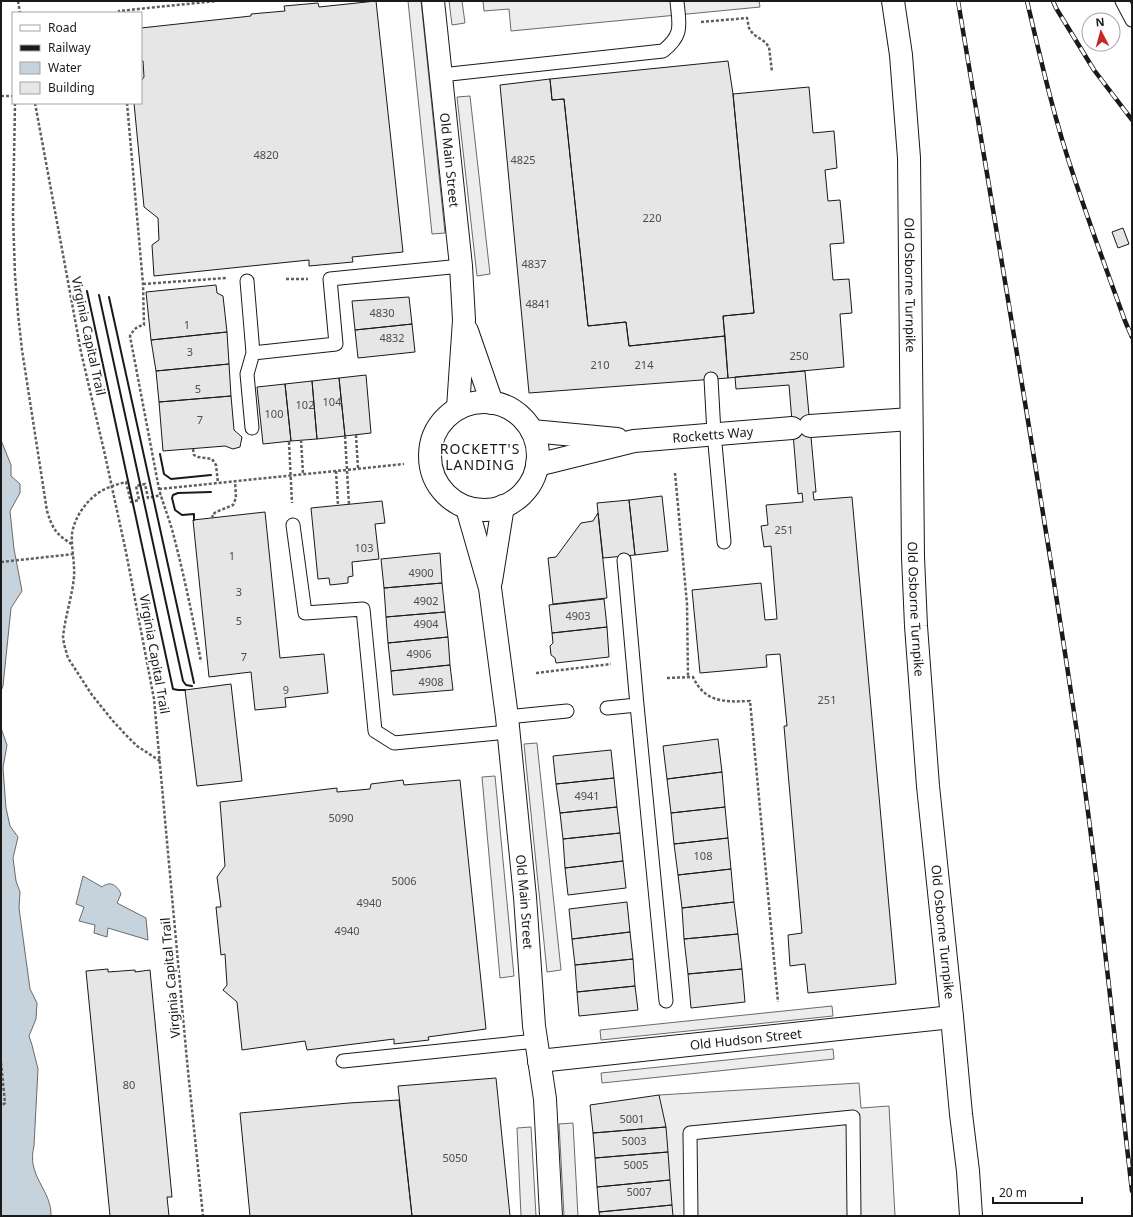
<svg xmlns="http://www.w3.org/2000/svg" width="1133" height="1217" font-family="'Noto Sans',sans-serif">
  <rect width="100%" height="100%" fill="#fff"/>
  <path fill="#ededed" stroke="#6a6a6a" d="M 408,1 L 421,1 L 445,233 L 432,234 Z
    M 449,1 L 462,1 L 465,23 L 452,25 Z
    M 483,1 L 759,1 L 760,7 L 511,31 L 509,9 L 484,11 Z
    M 470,96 L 490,274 L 477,276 L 457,97 Z
    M 537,743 L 561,970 L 547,972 L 524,744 Z
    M 495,776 L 514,976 L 500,978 L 482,777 Z
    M 832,1006 L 833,1016 L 601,1040 L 600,1030 Z
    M 833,1049 L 834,1059 L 602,1083 L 601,1073 Z
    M 859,1083 L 861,1108 L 889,1106 L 895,1216 L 667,1216 L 659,1095 Z
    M 573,1123 L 578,1216 L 564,1216 L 559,1124 Z
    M 531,1127 L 536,1216 L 521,1216 L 517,1128 Z"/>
  <path fill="#c6d2dc" stroke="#6a6a6a" d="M 1,440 L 11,465 L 11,476 L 20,484 L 20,493 L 10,511 L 14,549 L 22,591 L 11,608 L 3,686 L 1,691 Z
    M 1,728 L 7,745 L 3,768 L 6,808 L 10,826 L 18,837 L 13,858 L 16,881 L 20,892 L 19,908 L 30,989 L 37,1003 L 36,1019 L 29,1036 L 32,1045 L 38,1069 L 34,1146 C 26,1176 52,1190 51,1216 L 1,1216 Z
    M 83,876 L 102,887 C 110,880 118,886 121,894 L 117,903 L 146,918 L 148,940 L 108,928 L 107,937 L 94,933 L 95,925 L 79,921 L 84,907 L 76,904 Z"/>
  <path fill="#e6e6e6" stroke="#1a1a1a" d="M 376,1 L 403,252 L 352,257 L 353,262 L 309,266 L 309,260 L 154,276 L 152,245 L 159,240 L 158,218 L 144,207 L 134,103 L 141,103 L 141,81 L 144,77 L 143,61 L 141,61 L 141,28 L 251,16 L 251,14 L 285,11 L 284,6 L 318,3 L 319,7 Z
    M 728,61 L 733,94 L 754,313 L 723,316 L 725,336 L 629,346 L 626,322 L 588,326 L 564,99 L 552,100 L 550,79 Z
    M 550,79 L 552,100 L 564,99 L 588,326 L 626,322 L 629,346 L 725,336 L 728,378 L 529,393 L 500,85 Z
    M 809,87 L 813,133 L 834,131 L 837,168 L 825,170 L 828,201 L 840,200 L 844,243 L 830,244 L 833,280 L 849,279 L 852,313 L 840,314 L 844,367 L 728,378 L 723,316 L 754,313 L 733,94 Z
    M 1123,228 L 1129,244 L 1118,248 L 1112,232 Z
    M 216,285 L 217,293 L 223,296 L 227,332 L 151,340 L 146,292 Z
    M 409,297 L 412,324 L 355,330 L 352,301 Z
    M 412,324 L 415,352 L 358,358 L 355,330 Z
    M 227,332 L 229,364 L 156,371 L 151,340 Z
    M 229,364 L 231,396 L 159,402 L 156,371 Z
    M 805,371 L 816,492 L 813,492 L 814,500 L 852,497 L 896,984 L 808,993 L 805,964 L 790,966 L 788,935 L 802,933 L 784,726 L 787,726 L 780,654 L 766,655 L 767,667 L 700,673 L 692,590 L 761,583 L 765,620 L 777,619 L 771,546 L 764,547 L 761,526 L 768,525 L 766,505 L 803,502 L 802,493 L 798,494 L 789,385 L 736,389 L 735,377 Z
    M 366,375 L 371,433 L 345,436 L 339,378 Z
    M 339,378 L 345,436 L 317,439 L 312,381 Z
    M 312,381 L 317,439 L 291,441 L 285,384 Z
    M 285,384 L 291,441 L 263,444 L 257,387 Z
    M 231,396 L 234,430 L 242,437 L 240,447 L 233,449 L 225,446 L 163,451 L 159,402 Z
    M 662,496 L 668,551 L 635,555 L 629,500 Z
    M 629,500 L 635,555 L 603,558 L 597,503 Z
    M 382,501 L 385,523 L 375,524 L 379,559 L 352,562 L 353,576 L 348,577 L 348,583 L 330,585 L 329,578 L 318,579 L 311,508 Z
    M 265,512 L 280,658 L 324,654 L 328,693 L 285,698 L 286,707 L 255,710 L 251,672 L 209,677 L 193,520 Z
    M 598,513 L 607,598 L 553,604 L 548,558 L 556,557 L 581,523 L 593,521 Z
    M 440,553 L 442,583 L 384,588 L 381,559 Z
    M 442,583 L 445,612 L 386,617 L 384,588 Z
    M 604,599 L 607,627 L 552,633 L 549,605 Z
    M 445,612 L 448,637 L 388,643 L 386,617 Z
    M 607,627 L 609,657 L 556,663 L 555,658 L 551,655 L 550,646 L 553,643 L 552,633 Z
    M 448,637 L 450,665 L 391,671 L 388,643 Z
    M 450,665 L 453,690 L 393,695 L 391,671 Z
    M 231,684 L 242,781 L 197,786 L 185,690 Z
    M 718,739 L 722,772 L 667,779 L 663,746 Z
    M 611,750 L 614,778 L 556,784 L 553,756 Z
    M 722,772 L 725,807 L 671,813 L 667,779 Z
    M 614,778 L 617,807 L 560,813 L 556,784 Z
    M 403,780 L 404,785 L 460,780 L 486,1029 L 428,1037 L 429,1040 L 394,1044 L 394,1039 L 307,1050 L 305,1041 L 242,1050 L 237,1002 L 223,990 L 227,985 L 225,954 L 221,955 L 216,907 L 221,907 L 217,877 L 225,866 L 220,802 L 337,788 L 337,792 L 370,789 L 371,784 Z
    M 617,807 L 620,833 L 563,839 L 560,813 Z
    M 725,807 L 728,838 L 674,844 L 671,813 Z
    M 620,833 L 623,861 L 565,868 L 563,839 Z
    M 728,838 L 731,869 L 678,875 L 674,844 Z
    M 623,861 L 626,888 L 568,895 L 565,868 Z
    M 731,869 L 734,902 L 682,908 L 678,875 Z
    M 627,902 L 630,932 L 572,939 L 569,909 Z
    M 734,902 L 738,934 L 684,939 L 682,908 Z
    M 630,932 L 633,959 L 575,965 L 572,939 Z
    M 738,934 L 742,969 L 688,974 L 684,939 Z
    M 633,959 L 635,986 L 577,992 L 575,965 Z
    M 108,969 L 108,972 L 135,970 L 135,972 L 150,970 L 172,1197 L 167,1197 L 169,1216 L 110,1216 L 86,971 Z
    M 742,969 L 745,1002 L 691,1008 L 688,974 Z
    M 635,986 L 638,1010 L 579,1016 L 577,992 Z
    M 496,1078 L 510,1216 L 412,1216 L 398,1086 Z
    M 659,1095 L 666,1127 L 593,1133 L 590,1105 Z
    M 399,1100 L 412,1216 L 250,1216 L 240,1113 L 349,1103 Z
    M 666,1127 L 668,1152 L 595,1158 L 593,1133 Z
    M 668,1152 L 670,1180 L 597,1187 L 595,1158 Z
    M 670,1180 L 672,1205 L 599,1212 L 597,1187 Z
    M 672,1205 L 673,1216 L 600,1216 L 599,1212 Z"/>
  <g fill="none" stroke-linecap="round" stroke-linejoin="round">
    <g stroke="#1a1a1a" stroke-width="15">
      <path id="service" d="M 1122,1 L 1132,20
        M 441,75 L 663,51 C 684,34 679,25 677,1
        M 247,281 L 253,353 L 336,344 L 330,279 L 461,266
        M 711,379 L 714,433 L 724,542
        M 252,428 L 247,374 L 253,353
        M 293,525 L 305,613 L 363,609 L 375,731 L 394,743 L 508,732
        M 624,560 L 637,705 L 666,1001
        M 607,708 L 637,705
        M 507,717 L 567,711
        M 343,1061 L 536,1041
        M 691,1216 L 690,1133 L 853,1117 L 854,1216"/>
    </g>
    <g stroke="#1a1a1a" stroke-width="24">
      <g id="minor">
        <path id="s1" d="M 433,1 L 461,266 L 464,320 L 458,408"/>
        <path d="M 467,331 L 492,403"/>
        <circle cx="484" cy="456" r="54"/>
        <path d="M 810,426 L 911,419"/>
        <path d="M 532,431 L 617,439"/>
        <path id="s2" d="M 537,465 L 634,441 L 792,428"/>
        <path id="s3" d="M 467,508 L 490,588 L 507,717 L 525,897 L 534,1026 L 545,1099 L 551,1216"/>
        <path d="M 491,581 L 503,506"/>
        <path id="s4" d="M 539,1061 L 952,1017"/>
      </g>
    </g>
    <g stroke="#1a1a1a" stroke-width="24">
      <g id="primary">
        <path id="s5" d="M 893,1 L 901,55 L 909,158 L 913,557 L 916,626 L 928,786 L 952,1017 L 961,1114 L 968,1171 L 971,1216"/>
      </g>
    </g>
    <path stroke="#5f5f5f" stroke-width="2.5" stroke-dasharray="3 2" stroke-linecap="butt" d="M 18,1 L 20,13
      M 119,13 L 119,11 L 216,1
      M 701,22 L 747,18 L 749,28 L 753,34 L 765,42 L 769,47 L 772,72
      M 1,96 L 13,96
      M 15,103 L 13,215 L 15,275 L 18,314 L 22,350 L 47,511 C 53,530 56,534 73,545
      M 35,103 L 81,352 L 105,455 L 126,552 L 154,699 L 187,1061 L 203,1216
      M 127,103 L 143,284 L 144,325 C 137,326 134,329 130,336 L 159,489 C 163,504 169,518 173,533 C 184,575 193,618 201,662
      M 286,279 L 308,279
      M 143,284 L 226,278
      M 356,435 L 358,468
      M 345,436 L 349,505
      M 301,440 L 303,474
      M 289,442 L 292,503
      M 193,449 L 194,455 L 198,457 L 212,459 L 216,465 L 218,483
      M 336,471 L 338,506
      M 675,473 L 687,604 L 688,677
      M 159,489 L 404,464
      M 213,518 L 212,515 L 216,512 L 233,505 L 236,498 L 235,481
      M 1,562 L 74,554
      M 536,673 L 611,664
      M 667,678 L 693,677 C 705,703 725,702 750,701 L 778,1002
      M 160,761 L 137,746 L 125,734 L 113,721 L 92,695 L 68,658 L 64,644 L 63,637 C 65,617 72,597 74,577 C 75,562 71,548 72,534 C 74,517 88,498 103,490 C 111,486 118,484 126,482 L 131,502 L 139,500 L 136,486 L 145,484 L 148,498 L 161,495
      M 1,1063 L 5,1103 L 1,1106"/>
    <use href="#service" stroke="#fff" stroke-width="13"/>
    <use href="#minor" stroke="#fff" stroke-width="22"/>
    <use href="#primary" stroke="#fff" stroke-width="22"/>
    <g stroke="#1a1a1a" stroke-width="4.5">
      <path id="rail" d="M 958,1 C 997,234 1037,466 1072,699 C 1097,862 1113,1027 1132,1191
        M 1027,1 C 1041,61 1055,122 1075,180 C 1091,228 1108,274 1125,321 L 1132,337
        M 1053,1 L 1056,8 L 1094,70 L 1132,120"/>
    </g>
    <use href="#rail" stroke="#fff" stroke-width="3" stroke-dasharray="9" stroke-linecap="butt"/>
    <path stroke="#1a1a1a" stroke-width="2" d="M 87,291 L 173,689 L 178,690 L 185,690
      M 99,295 L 183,681 L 186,685 L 192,686
      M 109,297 L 194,683
      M 160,454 L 164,474 L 171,479 L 211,475
      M 194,520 L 194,514 L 182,515 L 175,510 L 172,498 L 173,495 L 178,493 L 211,492"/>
  </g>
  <g text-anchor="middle" stroke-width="3" stroke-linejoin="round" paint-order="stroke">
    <g font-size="11" fill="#4d4d4d">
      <text x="266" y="159">4820</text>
      <text x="523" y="164">4825</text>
      <text x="652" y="222">220</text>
      <text x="534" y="268">4837</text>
      <text x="538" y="308">4841</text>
      <text x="382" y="317">4830</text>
      <text x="187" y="329">1</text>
      <text x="392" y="342">4832</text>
      <text x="190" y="356">3</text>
      <text x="799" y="360">250</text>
      <text x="600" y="369">210</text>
      <text x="644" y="369">214</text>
      <text x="198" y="393">5</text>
      <text x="332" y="406">104</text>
      <text x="305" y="409">102</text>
      <text x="274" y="418">100</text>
      <text x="200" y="424">7</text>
      <text x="784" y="534">251</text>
      <text x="364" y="552">103</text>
      <text x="232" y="560">1</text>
      <text x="421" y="577">4900</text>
      <text x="239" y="596">3</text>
      <text x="426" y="605">4902</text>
      <text x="578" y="620">4903</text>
      <text x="239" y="625">5</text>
      <text x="426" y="628">4904</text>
      <text x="419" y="658">4906</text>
      <text x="244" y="661">7</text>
      <text x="431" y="686">4908</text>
      <text x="286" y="694">9</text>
      <text x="827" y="704">251</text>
      <text x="587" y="800">4941</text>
      <text x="341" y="822">5090</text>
      <text x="703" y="860">108</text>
      <text x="404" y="885">5006</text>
      <text x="369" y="907">4940</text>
      <text x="347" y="935">4940</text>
      <text x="129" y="1089">80</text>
      <text x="632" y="1123">5001</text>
      <text x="634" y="1145">5003</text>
      <text x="455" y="1162">5050</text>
      <text x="636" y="1169">5005</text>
      <text x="639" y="1196">5007</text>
    </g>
    <g font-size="13" fill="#1a1a1a" stroke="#fff">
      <text dy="5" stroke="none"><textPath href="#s1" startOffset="160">Old Main Street</textPath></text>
      <text dy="5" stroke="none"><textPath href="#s5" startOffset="285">Old Osborne Turnpike</textPath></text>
      <text transform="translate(89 336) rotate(78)" y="5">Virginia Capital Trail</text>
      <text dy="5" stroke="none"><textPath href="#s2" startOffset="179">Rocketts Way</textPath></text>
      <text dy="5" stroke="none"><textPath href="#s5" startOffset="609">Old Osborne Turnpike</textPath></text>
      <text transform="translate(155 654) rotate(80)" y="5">Virginia Capital Trail</text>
      <text dy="5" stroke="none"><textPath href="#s3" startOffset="399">Old Main Street</textPath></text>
      <text dy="5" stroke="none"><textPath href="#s5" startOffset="933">Old Osborne Turnpike</textPath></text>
      <text transform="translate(170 978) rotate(-95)" y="5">Virginia Capital Trail</text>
      <text dy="5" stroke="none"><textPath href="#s4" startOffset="208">Old Hudson Street</textPath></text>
    </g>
    <g font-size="14" letter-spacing="1" fill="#1a1a1a" stroke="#fff">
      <text x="480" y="454">ROCKETT'S<tspan x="480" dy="16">LANDING</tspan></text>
    </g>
  </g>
  <rect width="1133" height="1217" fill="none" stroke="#1a1a1a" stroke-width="4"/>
  <rect x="12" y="12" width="130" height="92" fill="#ffffff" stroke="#a3a3a3"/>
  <rect x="20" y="25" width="20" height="6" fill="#ffffff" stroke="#a3a3a3"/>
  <text x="48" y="32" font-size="12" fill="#1a1a1a">Road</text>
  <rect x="20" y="45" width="20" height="6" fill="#1a1a1a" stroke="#a3a3a3"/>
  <text x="48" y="52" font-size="12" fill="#1a1a1a">Railway</text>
  <rect x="20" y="62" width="20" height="12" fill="#c6d2dc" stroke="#a3a3a3"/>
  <text x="48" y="72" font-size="12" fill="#1a1a1a">Water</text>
  <rect x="20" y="82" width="20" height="12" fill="#e6e6e6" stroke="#a3a3a3"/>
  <text x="48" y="92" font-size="12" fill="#1a1a1a">Building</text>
  <g transform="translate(1101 32) rotate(354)"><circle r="19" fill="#ffffff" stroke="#a3a3a3"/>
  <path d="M0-3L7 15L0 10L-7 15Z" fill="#c62828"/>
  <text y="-6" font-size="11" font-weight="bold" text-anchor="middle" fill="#1a1a1a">N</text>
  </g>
  <path d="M993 1197v6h89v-6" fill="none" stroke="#1a1a1a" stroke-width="2"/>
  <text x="999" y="1197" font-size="12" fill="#1a1a1a" stroke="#ffffff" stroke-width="3" paint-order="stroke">20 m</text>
</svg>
